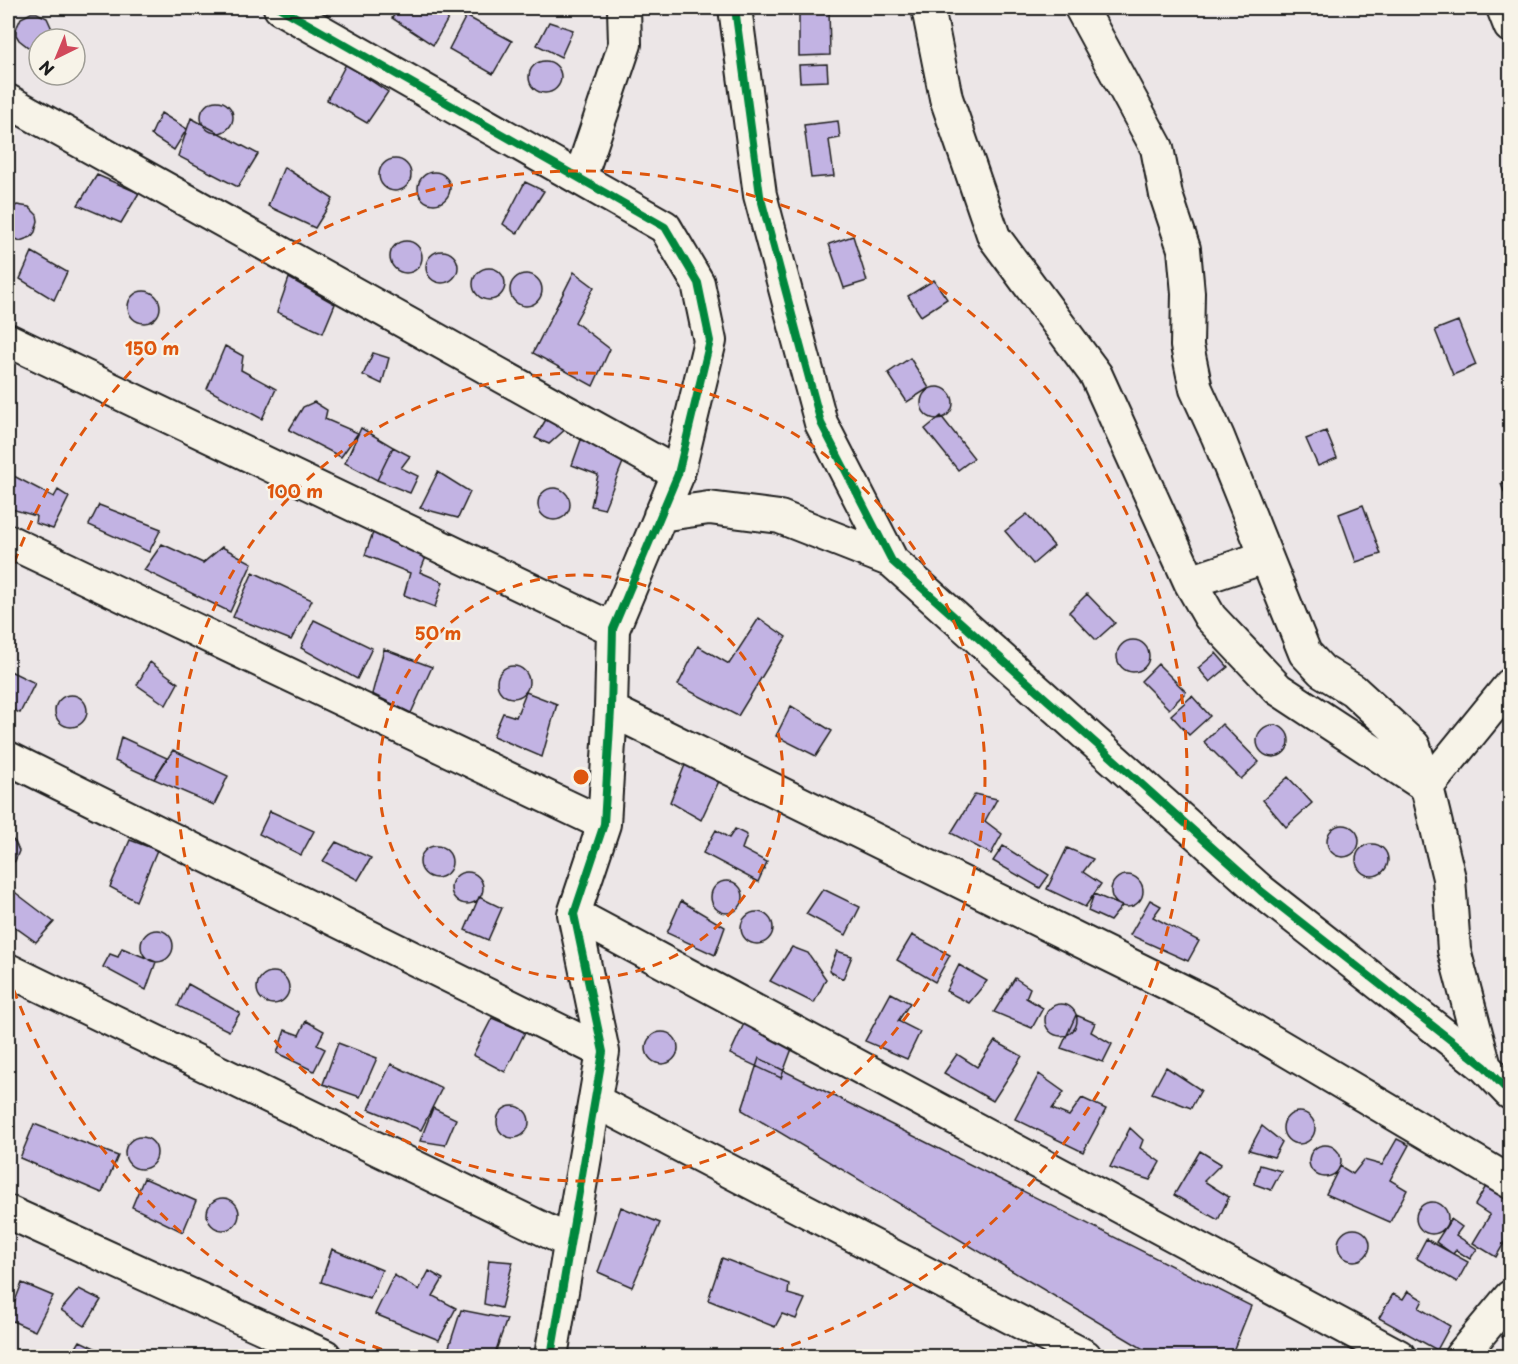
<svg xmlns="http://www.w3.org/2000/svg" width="1518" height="1364" font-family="'Playpen Sans',sans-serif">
  <rect width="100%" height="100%" fill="#ece6e7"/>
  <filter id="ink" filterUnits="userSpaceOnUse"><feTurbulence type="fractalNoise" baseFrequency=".0167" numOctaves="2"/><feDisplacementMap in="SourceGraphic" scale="12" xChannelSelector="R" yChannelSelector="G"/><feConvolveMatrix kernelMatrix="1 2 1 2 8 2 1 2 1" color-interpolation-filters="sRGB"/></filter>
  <g filter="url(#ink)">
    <path fill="#c2b3e3" stroke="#1c1c1c" stroke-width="1.5" d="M 399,8 L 446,8 L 452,12 L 433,45 L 392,18 Z
      M 799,8 L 829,8 L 830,55 L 799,56 Z
      M 31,13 L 37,13 L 47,18 L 52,29 L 50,39 L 39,39 L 39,48 L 28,47 L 19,40 L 16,35 L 16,29 L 21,18 Z
      M 466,16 L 512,41 L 493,74 L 449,49 Z
      M 549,22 L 573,30 L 561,57 L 537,45 Z
      M529 77a16 16 0 1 1 32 0a16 16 0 1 1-32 0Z
      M 346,64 L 388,92 L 367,123 L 327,100 Z
      M 827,64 L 828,81 L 800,82 L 799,65 Z
      M201 117a16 16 0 1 1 32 0a16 16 0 1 1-32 0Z
      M 161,113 L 187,129 L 174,150 L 151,135 Z
      M 191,118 L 258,154 L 238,187 L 178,156 Z
      M 838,121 L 840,138 L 829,140 L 834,176 L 811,178 L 804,125 Z
      M379 175a16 16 0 1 1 32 0a16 16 0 1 1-32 0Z
      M 284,167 L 333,199 L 315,228 L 268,206 Z
      M418 188a16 16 0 1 1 32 0a16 16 0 1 1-32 0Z
      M 97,175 L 139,193 L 121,223 L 78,205 Z
      M 525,182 L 544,191 L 517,234 L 503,224 Z
      M 17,205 L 29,207 L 37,215 L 38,221 L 35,232 L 31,237 L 20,241 L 8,235 L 8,210 Z
      M 853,236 L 867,281 L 844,288 L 829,244 Z
      M390 257a16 16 0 1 1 32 0a16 16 0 1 1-32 0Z
      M426 267a16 16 0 1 1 32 0a16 16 0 1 1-32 0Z
      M 32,252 L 67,272 L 54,300 L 20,279 Z
      M473 284a16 16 0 1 1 32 0a16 16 0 1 1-32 0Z
      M 574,272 L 594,287 L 575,322 L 610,349 L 593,386 L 533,353 Z
      M510 290a16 16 0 1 1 32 0a16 16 0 1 1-32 0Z
      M 289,278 L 335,304 L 323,333 L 277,312 Z
      M 934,280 L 947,299 L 921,316 L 908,296 Z
      M128 307a16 16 0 1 1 32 0a16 16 0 1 1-32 0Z
      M 1458,321 L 1476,365 L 1453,375 L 1435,330 Z
      M 225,346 L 243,356 L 241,370 L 276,389 L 262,419 L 207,389 Z
      M 373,353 L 389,358 L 382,384 L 363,375 Z
      M 910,358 L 929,388 L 907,402 L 888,373 Z
      M921 403a16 16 0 1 1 32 0a16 16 0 1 1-32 0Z
      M 314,402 L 327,410 L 325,419 L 358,433 L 341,457 L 289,430 L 303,407 Z
      M 548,416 L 569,426 L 549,444 L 535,438 Z
      M 941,416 L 974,458 L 958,470 L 925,429 Z
      M 361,428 L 393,447 L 377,480 L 345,463 Z
      M 1326,431 L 1337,458 L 1318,466 L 1306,439 Z
      M 582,437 L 626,455 L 604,509 L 591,506 L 598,475 L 572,465 Z
      M 393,447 L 410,456 L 401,468 L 418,476 L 410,493 L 377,480 Z
      M 438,472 L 470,492 L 458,518 L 420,508 Z
      M 8,473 L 54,497 L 58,490 L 69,497 L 53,529 L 35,523 L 36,516 L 8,508 Z
      M 1510,480 L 1510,507 L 1501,484 Z
      M538 504a16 16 0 1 1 32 0a16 16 0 1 1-32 0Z
      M 99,505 L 161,529 L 149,552 L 89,525 Z
      M 1363,505 L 1381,554 L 1356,562 L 1339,514 Z
      M 1027,514 L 1054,546 L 1033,564 L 1005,531 Z
      M 375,527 L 428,552 L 420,572 L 443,582 L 435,607 L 404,595 L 410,573 L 365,555 Z
      M 162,544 L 203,563 L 222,547 L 252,563 L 230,612 L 144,570 Z
      M 253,572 L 312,600 L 291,640 L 233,617 Z
      M 1087,594 L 1115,623 L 1096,640 L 1069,612 Z
      M 759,618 L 786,637 L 738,716 L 678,685 L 698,646 L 729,664 Z
      M 314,620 L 372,648 L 357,679 L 301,648 Z
      M1117 656a16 16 0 1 1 32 0a16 16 0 1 1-32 0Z
      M 384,649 L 432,667 L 411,713 L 372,694 Z
      M 1216,653 L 1228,667 L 1210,682 L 1198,668 Z
      M 150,662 L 178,683 L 166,705 L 137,685 Z
      M 1158,664 L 1186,692 L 1169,709 L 1141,681 Z
      M497 682a16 16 0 1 1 32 0a16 16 0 1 1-32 0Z
      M 8,670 L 35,683 L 20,713 L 8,708 Z
      M 526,692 L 557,704 L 542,757 L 493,736 L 503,713 L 516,717 Z
      M55 711a16 16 0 1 1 32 0a16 16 0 1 1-32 0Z
      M 1192,696 L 1210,716 L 1189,735 L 1171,715 Z
      M 791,706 L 832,731 L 816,756 L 776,736 Z
      M 1222,724 L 1259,762 L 1241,779 L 1204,742 Z
      M1257 741a16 16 0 1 1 32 0a16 16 0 1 1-32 0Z
      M 121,737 L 167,758 L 154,779 L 115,761 Z
      M 173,750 L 228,776 L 214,805 L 154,779 Z
      M 687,760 L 720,779 L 701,820 L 670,802 Z
      M 1288,777 L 1312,803 L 1286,827 L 1263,800 Z
      M 975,794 L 997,799 L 985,821 L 1002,834 L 991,854 L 951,833 Z
      M 270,811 L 314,831 L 301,855 L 259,834 Z
      M1327 841a16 16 0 1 1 32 0a16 16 0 1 1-32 0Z
      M 735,829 L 747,835 L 742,849 L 767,862 L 758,882 L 703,853 L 716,830 L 729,838 Z
      M 8,836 L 15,842 L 19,851 L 15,861 L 8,866 Z
      M 130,840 L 157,850 L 136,901 L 110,887 Z
      M 336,842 L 371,858 L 358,880 L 323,861 Z
      M1356 860a16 16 0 1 1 32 0a16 16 0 1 1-32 0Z
      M 1003,846 L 1049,875 L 1040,888 L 993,861 Z
      M420 862a16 16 0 1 1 32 0a16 16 0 1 1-32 0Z
      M 1067,848 L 1093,859 L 1083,872 L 1101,884 L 1085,907 L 1047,889 Z
      M451 888a16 16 0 1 1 32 0a16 16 0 1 1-32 0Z
      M1111 891a16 16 0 1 1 32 0a16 16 0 1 1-32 0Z
      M711 897a16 16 0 1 1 32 0a16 16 0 1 1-32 0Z
      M 823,889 L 860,907 L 846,935 L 806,914 Z
      M 12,890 L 54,922 L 36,942 L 8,922 L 8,898 Z
      M 1094,894 L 1122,906 L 1110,921 L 1088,911 Z
      M 479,897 L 502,908 L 488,940 L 465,930 Z
      M 1150,900 L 1161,906 L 1153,917 L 1199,941 L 1188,961 L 1130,935 Z
      M 681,901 L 725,927 L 715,955 L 667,933 Z
      M741 928a16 16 0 1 1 32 0a16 16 0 1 1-32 0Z
      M141 946a16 16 0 1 1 32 0a16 16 0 1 1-32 0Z
      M 912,935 L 950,955 L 935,982 L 897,960 Z
      M 792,947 L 808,953 L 826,979 L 814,1003 L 770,981 Z
      M 122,948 L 156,962 L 146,990 L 103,967 L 110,954 L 118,957 Z
      M 837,951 L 852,956 L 843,979 L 829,971 Z
      M 959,965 L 987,981 L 969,1003 L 946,991 Z
      M257 988a16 16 0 1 1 32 0a16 16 0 1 1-32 0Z
      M 1015,978 L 1030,988 L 1026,998 L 1043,1008 L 1032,1028 L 994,1012 Z
      M 188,984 L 240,1013 L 229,1031 L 178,1006 Z
      M 891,993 L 910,1003 L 898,1021 L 920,1032 L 907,1059 L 865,1041 Z
      M1045 1020a16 16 0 1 1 32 0a16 16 0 1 1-32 0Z
      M 1076,1015 L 1095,1023 L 1091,1032 L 1112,1044 L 1103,1062 L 1061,1048 Z
      M 747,1017 L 793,1046 L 781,1078 L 730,1054 Z
      M 492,1018 L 525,1032 L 505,1072 L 473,1055 Z
      M 306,1021 L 324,1031 L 317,1045 L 325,1049 L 314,1071 L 277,1053 L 285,1030 L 299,1035 Z
      M646 1048a16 16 0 1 1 32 0a16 16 0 1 1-32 0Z
      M 995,1041 L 1022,1056 L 993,1101 L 944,1073 L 957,1054 L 977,1067 Z
      M 338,1043 L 377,1058 L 360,1097 L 323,1084 Z
      M 759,1058 L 1251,1306 L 1231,1356 L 1155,1356 L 742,1110 Z
      M 391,1064 L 442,1088 L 421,1130 L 369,1109 Z
      M 1166,1067 L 1201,1090 L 1191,1108 L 1152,1093 Z
      M 1039,1074 L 1064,1092 L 1052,1109 L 1069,1116 L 1082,1098 L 1106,1109 L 1083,1152 L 1015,1119 Z
      M497 1122a16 16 0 1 1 32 0a16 16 0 1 1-32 0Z
      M 433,1108 L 456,1119 L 445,1145 L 420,1141 Z
      M1283 1128a16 16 0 1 1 32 0a16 16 0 1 1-32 0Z
      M 34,1124 L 118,1156 L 102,1193 L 20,1158 Z
      M 1262,1126 L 1282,1142 L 1274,1157 L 1249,1150 Z
      M 1130,1128 L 1143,1140 L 1140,1148 L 1160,1162 L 1150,1180 L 1110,1167 Z
      M125 1153a16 16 0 1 1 32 0a16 16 0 1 1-32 0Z
      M 1397,1139 L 1409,1145 L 1390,1180 L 1407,1190 L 1390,1222 L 1326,1194 L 1340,1166 L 1353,1174 L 1364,1160 L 1382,1165 Z
      M1309 1161a16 16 0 1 1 32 0a16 16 0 1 1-32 0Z
      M 1200,1151 L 1221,1164 L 1204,1181 L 1229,1197 L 1218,1220 L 1174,1195 Z
      M 1260,1165 L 1281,1171 L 1271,1190 L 1254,1184 Z
      M 144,1178 L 196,1201 L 183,1232 L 132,1207 Z
      M 1489,1181 L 1510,1194 L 1510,1233 L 1496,1257 L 1473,1243 L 1490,1215 L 1475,1205 Z
      M207 1214a16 16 0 1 1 32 0a16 16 0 1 1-32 0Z
      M1416 1218a16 16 0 1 1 32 0a16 16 0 1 1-32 0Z
      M 621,1207 L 660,1223 L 632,1287 L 598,1272 Z
      M 1451,1219 L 1462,1227 L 1456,1235 L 1477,1249 L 1470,1259 L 1456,1250 L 1453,1254 L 1436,1242 Z
      M1338 1245a16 16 0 1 1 32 0a16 16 0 1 1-32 0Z
      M 1426,1239 L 1468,1262 L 1457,1282 L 1416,1258 Z
      M 332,1249 L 382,1270 L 370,1299 L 321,1282 Z
      M 722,1258 L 789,1284 L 788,1294 L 805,1299 L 796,1319 L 782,1314 L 775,1327 L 708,1300 Z
      M 489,1260 L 513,1262 L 501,1308 L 484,1304 Z
      M 429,1271 L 443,1279 L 433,1296 L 456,1308 L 439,1340 L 375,1314 L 394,1275 L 419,1290 Z
      M 22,1283 L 53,1296 L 35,1331 L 8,1319 Z
      M 79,1289 L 101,1300 L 85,1326 L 61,1310 Z
      M 1408,1291 L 1423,1300 L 1419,1308 L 1450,1326 L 1437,1350 L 1379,1318 L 1393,1294 L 1403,1299 Z
      M 461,1310 L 507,1319 L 494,1356 L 459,1356 L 447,1353 Z
      M 1510,1327 L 1510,1344 L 1502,1337 Z
      M 80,1341 L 97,1349 L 92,1356 L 71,1356 Z
      M 44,1348 L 60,1356 L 39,1356 Z
      M 659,1351 L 686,1354 L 685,1356 L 657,1356 Z"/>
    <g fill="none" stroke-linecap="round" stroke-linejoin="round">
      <g stroke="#1c1c1c" stroke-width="36">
        <path id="street" d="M 280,8 L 665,227 L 698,283 L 710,341 L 678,474 L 613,629 L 611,710 L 604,824 L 574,914 L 603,1052 L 551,1356
          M 735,8 L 760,195 L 821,423 L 892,561 L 1261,891 L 1485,1067 L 1510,1093
          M 928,8 L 946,98 L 994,237 L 1096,375 L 1190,582 L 1210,617 L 1278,689 L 1427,787
          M 1081,8 L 1157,148 L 1166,195 L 1184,249 L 1188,293 L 1187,346 L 1196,389 L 1218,437 L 1305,653 L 1322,671 L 1353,690 L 1414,746 L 1427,787
          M 1503,8 L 1510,26
          M 8,101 L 678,474
          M 580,178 L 625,44 L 624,8
          M 8,340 L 613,629
          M 660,515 L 709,508 L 780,517 L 892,561
          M 8,541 L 604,824
          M 1190,582 L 1265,557
          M 611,710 L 1207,1003 L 1510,1182
          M 8,758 L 603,1052
          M 574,914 L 1399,1356
          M 8,970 L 570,1242
          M 1485,1067 L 1454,950 L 1449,878 L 1427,787 L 1510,685
          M 595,1101 L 1085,1356
          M 8,1212 L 325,1356
          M 1461,1356 L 1510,1297"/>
      </g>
      <use href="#street" stroke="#f7f3e8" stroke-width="32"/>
      <g stroke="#f7f3e8" stroke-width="11">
        <path id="cycleway" d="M 280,8 L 665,227 L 698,283 L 710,341 L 678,474 L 613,629 L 611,710 L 604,824 L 574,914 L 603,1052 L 551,1356
          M 735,8 L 760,195 L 821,423 L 892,561 L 1261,891 L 1485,1067 L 1510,1093"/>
      </g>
      <use href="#cycleway" stroke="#00873e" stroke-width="8"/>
    </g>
  </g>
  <g fill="none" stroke="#de560d" stroke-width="3" stroke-dasharray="10 8">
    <circle cx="581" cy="777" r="202"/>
    <circle cx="581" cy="777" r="404"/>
    <path d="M399 1355A606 606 0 0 1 8 974M8 580A606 606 0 1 1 763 1355"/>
  </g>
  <circle cx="581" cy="777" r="9" fill="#de560d" stroke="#f7f3e8" stroke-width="3"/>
  <g font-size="18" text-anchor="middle" font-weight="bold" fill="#de560d" stroke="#f7f3e8" stroke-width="4.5" stroke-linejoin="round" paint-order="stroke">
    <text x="152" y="355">150 m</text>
    <text x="295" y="498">100 m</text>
    <text x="438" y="640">50 m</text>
  </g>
  <rect width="1518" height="1364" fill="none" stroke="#f7f3e8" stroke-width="30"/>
  <rect x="15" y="15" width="1488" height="1334" fill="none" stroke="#1c1c1c" stroke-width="2" filter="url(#ink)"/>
  <g transform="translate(57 57) rotate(223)"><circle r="28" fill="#f7f3e8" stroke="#9f9d96" stroke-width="1.5"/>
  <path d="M0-4.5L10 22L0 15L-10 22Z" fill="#d1495b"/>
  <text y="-9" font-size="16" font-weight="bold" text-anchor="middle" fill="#1c1c1c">N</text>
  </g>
</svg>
